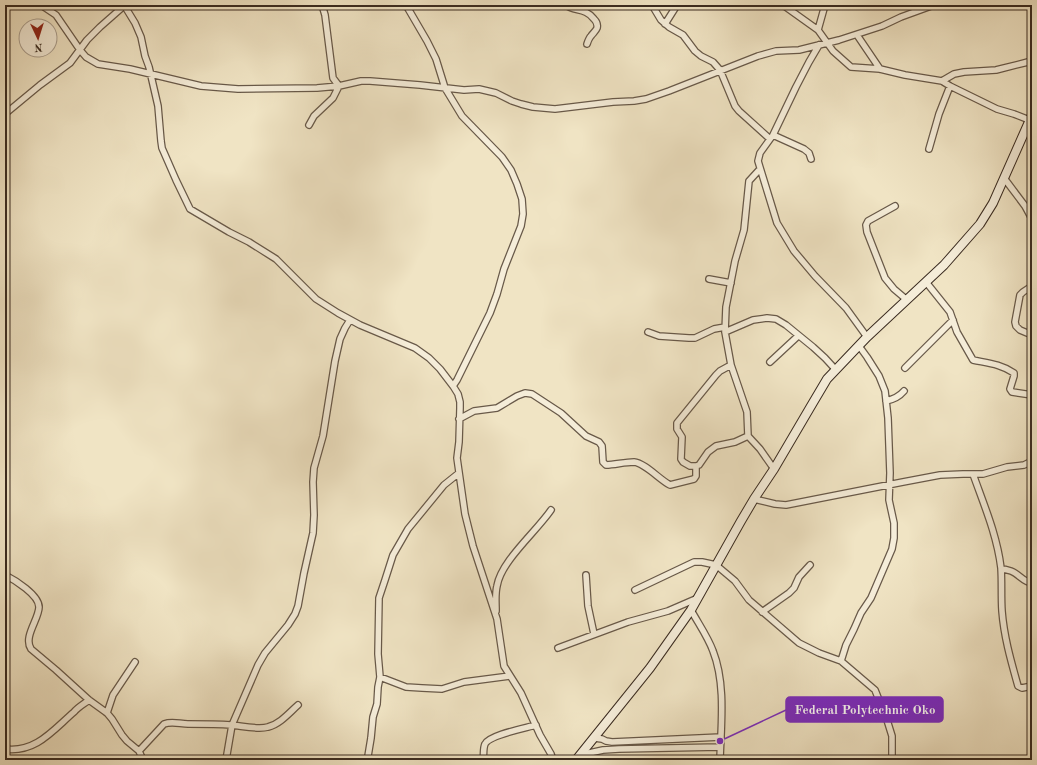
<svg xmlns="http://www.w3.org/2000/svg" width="1037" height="765" font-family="'Old Standard TT',serif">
  <rect width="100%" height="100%" fill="#f0e4c4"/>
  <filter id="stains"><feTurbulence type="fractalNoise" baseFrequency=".005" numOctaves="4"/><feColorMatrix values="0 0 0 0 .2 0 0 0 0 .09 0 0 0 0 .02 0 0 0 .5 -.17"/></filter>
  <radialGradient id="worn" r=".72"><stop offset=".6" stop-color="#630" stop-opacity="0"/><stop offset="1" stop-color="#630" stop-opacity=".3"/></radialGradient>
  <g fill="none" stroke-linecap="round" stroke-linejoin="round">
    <g stroke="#685949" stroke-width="8">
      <path id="minor" d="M 41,5 L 56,15 L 80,50 L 86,57 L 98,64 L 130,69 L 201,86 L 238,89 L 317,88 L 339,86 L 361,81 L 370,81 L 420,85 L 464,90 L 479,89 L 496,93 L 512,101 L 521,104 L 533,107 L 555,109 L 613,102 L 634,101 L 646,99 L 669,91 L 758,56 L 776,51 L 799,50 L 839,40 L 882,26 L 901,17 L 934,5
        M 124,5 L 135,23 L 141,37 L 145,56 L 149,67 L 158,106 L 161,141 L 162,148 L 176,180 L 190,209 L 229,232 L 249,242 L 276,259 L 316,299 L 338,313 L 360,325 L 415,348 L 429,358 L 440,369 L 453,386 L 458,394 L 460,402 L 460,408 L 459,442 L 457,458 L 465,514 L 473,546 L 497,619 L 504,666 L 521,693 L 540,735 L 551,754 L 553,760
        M 406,5 L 427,41 L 436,59 L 445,88 L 462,116 L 502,157 L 511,170 L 517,184 L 522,199 L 523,214 L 521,226 L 504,269 L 497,294 L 490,313 L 457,380 L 453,386
        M 426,5 L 433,5
        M 566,5 C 574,12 585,7 594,19 C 596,21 598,24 597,28 C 596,31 593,33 591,36 C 589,38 588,41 587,44
        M 652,5 L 661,20 L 669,27 L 683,35 L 695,51 L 701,56 L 713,62 L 720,70 L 735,106 L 739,111 L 770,139
        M 783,5 L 818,30 L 833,51 L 851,67 L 880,69 L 905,75 L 942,81 L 950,86 L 997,109 L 1014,114 L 1032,121
        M 665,24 L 677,5
        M 818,30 L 825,5
        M 857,35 L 880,69
        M 819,45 L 809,62 L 796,87 L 773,135 L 760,153 L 758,161 L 777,223 L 794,251 L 815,276 L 846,308 L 867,337
        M 942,81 L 954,74 L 964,72 L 996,70 L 1028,62
        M 5,114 L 40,85 L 70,63 L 87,40 L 100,27 L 125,5
        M 309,125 L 314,116 L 333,98 L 339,86 L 333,78 L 325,15 L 322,5
        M 773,135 L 804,149 L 809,153 L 811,159
        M 929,149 L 939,114 L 950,86
        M 760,169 L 749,181 L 744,230 L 735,261 L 726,307 L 725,332 L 731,365 L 747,412 L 748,436 L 760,449 L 774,469
        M 1004,178 L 1025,206 L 1032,219
        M 895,206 L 868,221 L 866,225 L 867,232 L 885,278 L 894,289 L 907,300
        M 709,279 L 731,283
        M 926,282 L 950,312 L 957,332 L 973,360 C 987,363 1001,364 1014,373 L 1014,376 L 1010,389 L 1012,392 L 1032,395
        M 1032,286 L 1023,292 L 1020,295 L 1015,322 L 1016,326 L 1020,330 L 1032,335
        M 648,332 L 659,336 L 689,338 L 695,338 L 714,329 L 725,327
        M 725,332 L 753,320 L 767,318 L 776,319 L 786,325 L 813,347 L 825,358 L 836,370
        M 770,362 L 798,336
        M 731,365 L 720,371 L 716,375 L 677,423 L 677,429 L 682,437 L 681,459 L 683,462 L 690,466 L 696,466 L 699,465 L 708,452 L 716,446 L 735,442 L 748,436
        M 905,368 L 953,320
        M 886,401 C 894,399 899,397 904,391
        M 459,419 L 474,411 L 497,408 L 517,396 L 525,393 L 532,394 L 561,413 L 586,436 L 599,442 L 602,446 L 603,462 L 606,465 C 615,465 624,462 634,462 C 645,463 660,480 670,485 L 694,479 L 696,476 L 696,466
        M 973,474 C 984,505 997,535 1001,568 C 1002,582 1001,597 1002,611 C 1004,637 1011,661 1018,686 L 1022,688 L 1032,686
        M 754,499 L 775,504 L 786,505 L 903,482 L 940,475 L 963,474 L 983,474 L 1007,467 L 1024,465 L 1032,461
        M 1001,569 C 1004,569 1008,570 1011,571 C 1019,574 1023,582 1032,583
        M 5,575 C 15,580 39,595 39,607 C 39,619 23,637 31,649 L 56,670 L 89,700 L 107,713 L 112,719 L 122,735 L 127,741 L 139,751 L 143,760
        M 586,575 L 588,606 L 594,634
        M 635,590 L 694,562 L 702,562 L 716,565 L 735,581 L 749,600 L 799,643 L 819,653 L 841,661 L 875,690 L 887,720 L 892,736 L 892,760
        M 691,610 C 698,623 708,637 713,651 C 726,684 721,725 720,760
        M 496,611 C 496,603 495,594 497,586 C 501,561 536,532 551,510
        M 762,612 L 789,593 L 794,588 L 799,577 L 810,565
        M 558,648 L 628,622 L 668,611 L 698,598
        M 841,661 L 846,645 L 854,629 L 861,613 L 871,598 L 892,549 L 894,538 L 894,523 L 889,500 L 890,473 L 888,418 L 885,391 L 879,376 L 867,357 L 859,346
        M 380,677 L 406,687 L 422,688 L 442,689 L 464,682 L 510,676
        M 107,713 L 113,695 L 135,662
        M 594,738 L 602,739 L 606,741 L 612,742 L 721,737
        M 5,749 C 36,753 53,730 74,712 C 78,707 84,704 89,700
        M 139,751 L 164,724 C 172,721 180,724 188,724 C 203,724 217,724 231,725 C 242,726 258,730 268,727 C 280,724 289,713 298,705
        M 580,755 L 603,750 L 619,749 L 720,747
        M 226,760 L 232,725 L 258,665 L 265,653 L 288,625 L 295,614 L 298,606 L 304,573 L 313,533 L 314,515 L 313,482 L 314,468 L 323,436 L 335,361 L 340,339 L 345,328 L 350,320
        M 366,760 L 368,756 L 371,738 L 373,717 L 377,704 L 378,687 L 380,677 L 378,654 L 379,598 L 385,580 L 393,555 L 408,529 L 444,485 L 459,473
        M 483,760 C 484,755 483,748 485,744 C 489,735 526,728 536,725"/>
    </g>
    <g stroke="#3a2b20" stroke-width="10">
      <path id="secondary" d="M 576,760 L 650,668 L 691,610 L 741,521 L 754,499 L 774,469 L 811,406 L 827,379 L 867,337 L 944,265 L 980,224 L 993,203 L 1032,115"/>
    </g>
    <use href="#minor" stroke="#f5edd9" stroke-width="5.5"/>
    <use href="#secondary" stroke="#f5edd9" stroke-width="8"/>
  </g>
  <path fill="none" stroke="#7b2cbf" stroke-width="1.5" d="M720 741L786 710"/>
  <circle fill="#7b2cbf" stroke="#f5edd9" stroke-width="1.5" cx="720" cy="741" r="4"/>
  <rect fill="#7b2cbf" stroke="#7b2cbf" stroke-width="1.5" x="786" y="697" width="157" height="25" rx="4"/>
  <g font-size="13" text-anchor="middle" font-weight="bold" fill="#fff">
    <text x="865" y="714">Federal Polytechnic Oko</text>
  </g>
  <rect width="1037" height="765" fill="none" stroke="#f0e4c4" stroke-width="20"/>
  <rect x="6" y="6" width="1025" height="753" fill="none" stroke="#3a2b20" stroke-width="2"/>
  <rect x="10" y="10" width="1017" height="745" fill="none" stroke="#3a2b20"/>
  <g transform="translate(38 38) rotate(176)"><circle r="19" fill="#f5edd9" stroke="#aa9f8f"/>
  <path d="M0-3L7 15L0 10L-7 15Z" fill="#8f2418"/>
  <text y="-6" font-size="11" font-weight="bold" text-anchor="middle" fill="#3a2b20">N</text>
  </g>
  <rect width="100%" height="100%" filter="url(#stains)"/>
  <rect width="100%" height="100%" fill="url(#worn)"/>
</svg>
